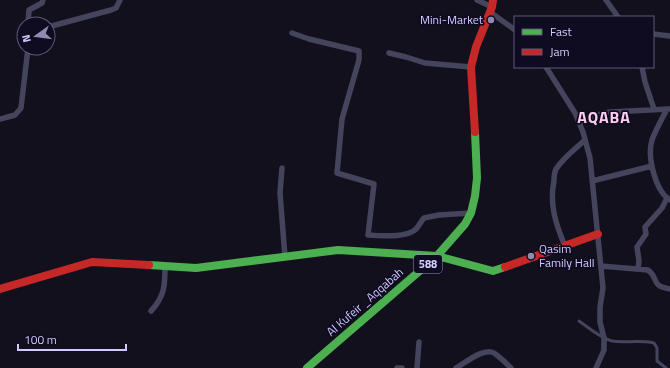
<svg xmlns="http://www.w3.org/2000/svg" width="670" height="368" font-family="'Titillium Web',sans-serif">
  <rect width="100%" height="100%" fill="#12101c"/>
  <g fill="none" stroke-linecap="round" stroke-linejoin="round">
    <path stroke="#45445d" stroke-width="3" d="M 579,321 C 589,328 600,338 612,341 C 626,343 640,340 654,343 L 657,348 L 657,361 L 666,368"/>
    <path stroke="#45445d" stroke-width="5.5" d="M 477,0 L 492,7
      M 606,0 L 618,17
      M 490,12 L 515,30
      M 28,24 L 29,10 L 42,3 L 43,0
      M 48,27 L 111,10 L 116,8 L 120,0
      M 292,33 L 309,39 L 359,51 L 359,60 L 342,119 L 337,173 L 374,184 L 368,235 C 380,236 407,238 416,229 C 419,226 421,221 424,218 L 439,215 L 471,213
      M 653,34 L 670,36
      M 389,53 L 406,57 L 425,63 L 471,67
      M 546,67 L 575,113 L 583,132 L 590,158 L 603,288 L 600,307 L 600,322 L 604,338 L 604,350 L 596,368
      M 642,67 L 645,82 L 654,109
      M 667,109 C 662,119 656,129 652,140 C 647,156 655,191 670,200
      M 0,119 L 15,115 L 21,108 L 28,48
      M 579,123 L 597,115 L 610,112 L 669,109
      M 282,168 L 280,193 L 285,257
      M 592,181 L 652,166
      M 565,246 C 556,225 549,204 554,181 C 554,178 554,173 556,169 C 563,158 575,149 585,140
      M 601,266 L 648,270 C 660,279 649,285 670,289
      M 638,269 L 639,261 L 637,247 L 646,234 L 645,227 L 662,208 L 667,198
      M 151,311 C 165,296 165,285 165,266
      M 397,368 L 402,368
      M 417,368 L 419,342
      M 456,368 C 465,363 484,347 494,353 C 500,357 506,363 511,368"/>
    <path stroke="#4caf50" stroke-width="8" d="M 149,265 L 196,268 L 338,250 L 437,256 L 493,271 L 505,267
      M 307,368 L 437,256 L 465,224 L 471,213 L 475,196 L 477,178 L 475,132"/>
    <path stroke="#c62828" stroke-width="8" d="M 475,132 L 471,67 L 476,47 L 492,7 L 493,0
      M 505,267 L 598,234
      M 0,289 L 92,262 L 149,265"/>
  </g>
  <g fill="#8e8ab0" stroke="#0f0b21" stroke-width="1.5">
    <circle cx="491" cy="20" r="4"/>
    <circle cx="531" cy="256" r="4"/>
  </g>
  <g text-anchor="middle" stroke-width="3.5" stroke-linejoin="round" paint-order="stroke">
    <rect fill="#0f0b21" stroke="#9791bc" stroke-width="1" x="414" y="255" width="28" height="18" rx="3"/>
    <g font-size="11" font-weight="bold" fill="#d1cbff">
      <text x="428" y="268">588</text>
    </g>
    <g font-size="12" fill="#d1cbff" stroke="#0f0b21" text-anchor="end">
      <text x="483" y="24">Mini-Market</text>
      <text x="539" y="253" text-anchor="start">Qasim<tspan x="539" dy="14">Family Hall</tspan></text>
    </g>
    <g font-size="12" fill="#d1cbff" stroke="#0f0b21">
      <text transform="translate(365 302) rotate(-41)" y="4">Al Kufeir _Aqqabah</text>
    </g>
    <g font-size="16" font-weight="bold" letter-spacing="1" fill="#ffcded" stroke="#0f0b21">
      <text x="604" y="123">AQABA</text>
    </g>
  </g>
  <rect x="514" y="16" width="140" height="52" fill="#0f0b21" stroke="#5d587a"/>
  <rect x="522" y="29" width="20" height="6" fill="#4caf50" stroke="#5d587a"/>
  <text x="550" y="36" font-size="12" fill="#d1cbff">Fast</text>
  <rect x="522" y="49" width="20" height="6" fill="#c62828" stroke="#5d587a"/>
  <text x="550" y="56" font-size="12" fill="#d1cbff">Jam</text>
  <g transform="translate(36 36) rotate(256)"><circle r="19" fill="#0f0b21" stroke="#5d587a"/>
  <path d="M0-3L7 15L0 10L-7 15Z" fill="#8e8ab0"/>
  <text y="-6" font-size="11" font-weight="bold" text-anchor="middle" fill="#d1cbff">N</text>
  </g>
  <path d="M18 344v6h108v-6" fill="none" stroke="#d1cbff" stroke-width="2"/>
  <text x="24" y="344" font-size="12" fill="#d1cbff" stroke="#0f0b21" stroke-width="3" paint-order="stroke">100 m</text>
</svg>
